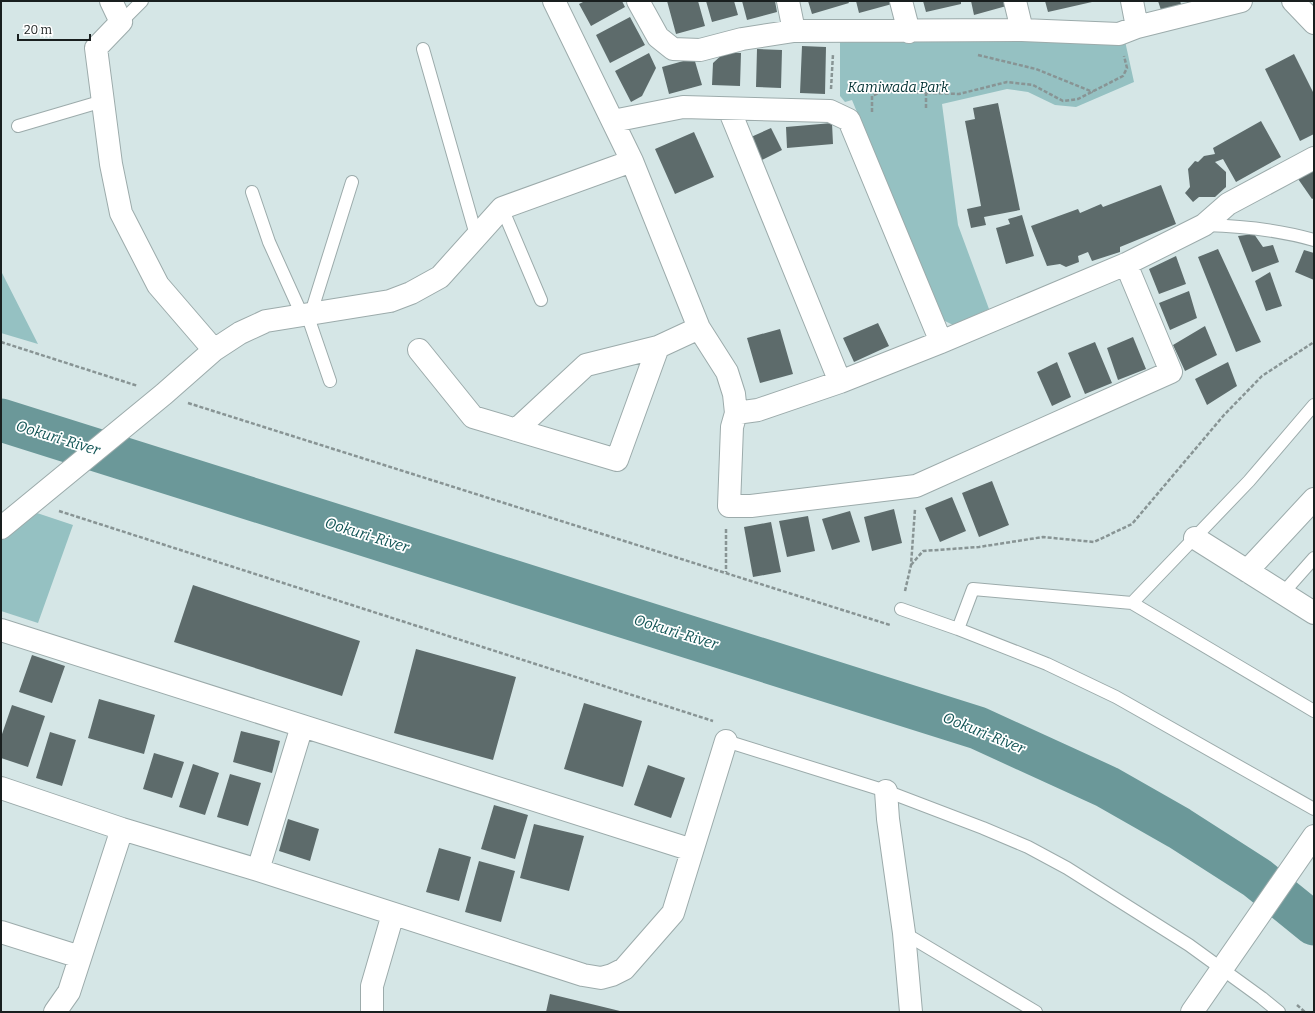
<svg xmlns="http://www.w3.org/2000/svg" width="1315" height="1013" font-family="Bitter,serif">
  <rect width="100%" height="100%" fill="#d5e6e6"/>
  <path fill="#95c1c2" d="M 848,38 L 942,42 L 1125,41 L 1134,82 L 1076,107 L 1055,105 L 1028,92 L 1007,89 L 942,104 L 958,225 L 989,309 L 953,325 L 943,320 L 852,100 L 845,102 L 840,96 L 840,42 Z
    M 1,271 L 38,344 L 1,333 Z
    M 34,512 L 73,525 L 38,623 L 1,611 L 1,540 Z"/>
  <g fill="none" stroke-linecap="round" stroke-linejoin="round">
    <path stroke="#6b9899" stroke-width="43" d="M 1,420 L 978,728 L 1107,787 L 1179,828 L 1257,878 L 1314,924"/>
  </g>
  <path fill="#5d6b6b" d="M 585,1 L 622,1 L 625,7 L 591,26 L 579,4 Z
    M 667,1 L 698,1 L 705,26 L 676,34 Z
    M 706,1 L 734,1 L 738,15 L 712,22 Z
    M 742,1 L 775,1 L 777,12 L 747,20 Z
    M 808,1 L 848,1 L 849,3 L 812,14 Z
    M 856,1 L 891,1 L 892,4 L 859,13 Z
    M 923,1 L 961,1 L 961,4 L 926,12 Z
    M 971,1 L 1009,1 L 1010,5 L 974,15 Z
    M 1045,1 L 1092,1 L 1092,2 L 1048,12 Z
    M 1158,1 L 1180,1 L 1181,4 L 1161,10 Z
    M 630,17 L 645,45 L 610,63 L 596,35 Z
    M 802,46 L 826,47 L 825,94 L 800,93 Z
    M 757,49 L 782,50 L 781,88 L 756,87 Z
    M 725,52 L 741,53 L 740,86 L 712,85 L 713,63 Z
    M 649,53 L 656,68 L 642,96 L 631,102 L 615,71 Z
    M 1294,54 L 1314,94 L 1314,134 L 1300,141 L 1265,69 Z
    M 694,58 L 702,85 L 669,94 L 662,67 Z
    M 998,103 L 1020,210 L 984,217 L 986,225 L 971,228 L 967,209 L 981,206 L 965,121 L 975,119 L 973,108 Z
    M 1261,121 L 1281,157 L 1236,182 L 1223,159 L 1215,162 L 1226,172 L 1226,187 L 1215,197 L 1199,197 L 1193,202 L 1185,193 L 1190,187 L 1188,169 L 1195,161 L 1198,162 L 1204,156 L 1215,154 L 1213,148 Z
    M 832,123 L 833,144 L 787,148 L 786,127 Z
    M 771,128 L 782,150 L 762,160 L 751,137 Z
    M 694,132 L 714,177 L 675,194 L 655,149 Z
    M 1314,164 L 1314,198 L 1312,199 L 1296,176 Z
    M 1161,185 L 1176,224 L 1120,247 L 1120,252 L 1092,261 L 1088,252 L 1078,256 L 1079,262 L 1066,267 L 1060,264 L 1047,266 L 1031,226 L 1078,209 L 1080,213 L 1101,204 L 1103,207 Z
    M 1022,215 L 1034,256 L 1006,264 L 996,228 L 1010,224 L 1008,219 Z
    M 1254,234 L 1263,247 L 1273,245 L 1279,262 L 1252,272 L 1238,236 Z
    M 1218,249 L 1261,342 L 1236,352 L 1198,257 Z
    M 1304,250 L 1314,253 L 1314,280 L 1295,272 Z
    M 1176,256 L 1186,284 L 1159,294 L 1149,269 Z
    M 1270,272 L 1282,306 L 1266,311 L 1255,281 Z
    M 1189,291 L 1197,318 L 1170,330 L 1159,303 Z
    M 878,323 L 889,346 L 854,362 L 843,338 Z
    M 1205,326 L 1217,355 L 1185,371 L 1173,345 Z
    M 780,329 L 793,374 L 760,383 L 747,338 Z
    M 1133,337 L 1146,369 L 1118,380 L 1107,348 Z
    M 1095,342 L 1112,383 L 1085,394 L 1068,353 Z
    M 1057,362 L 1071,397 L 1052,406 L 1037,372 Z
    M 1228,362 L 1237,386 L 1207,405 L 1195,379 Z
    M 992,481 L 1009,525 L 979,537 L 962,493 Z
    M 952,497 L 966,531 L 940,542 L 925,508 Z
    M 894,509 L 902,543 L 872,551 L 864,517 Z
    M 850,511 L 860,542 L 832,550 L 822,519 Z
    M 808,516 L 815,551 L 787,557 L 779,521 Z
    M 771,522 L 781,572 L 753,577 L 744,527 Z
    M 193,585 L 360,641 L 342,696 L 174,642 Z
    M 416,649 L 516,677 L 493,760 L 394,733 Z
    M 32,655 L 65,666 L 52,703 L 19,692 Z
    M 99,699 L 155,715 L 144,754 L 88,738 Z
    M 584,703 L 642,721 L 623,787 L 564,769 Z
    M 12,705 L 45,716 L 28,767 L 1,758 L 1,737 Z
    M 241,731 L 280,741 L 272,773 L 233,762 Z
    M 50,732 L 76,740 L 62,786 L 36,778 Z
    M 154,753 L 184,762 L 172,798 L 143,789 Z
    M 193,764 L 219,773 L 205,815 L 179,807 Z
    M 648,765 L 685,778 L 671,818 L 634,805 Z
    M 230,774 L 261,783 L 248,826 L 217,817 Z
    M 494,805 L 528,815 L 515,859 L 481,849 Z
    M 288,819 L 319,829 L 310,861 L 279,851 Z
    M 534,824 L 584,836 L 569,891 L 520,878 Z
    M 439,848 L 471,857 L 459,901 L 426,892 Z
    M 479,861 L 515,871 L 501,922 L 465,912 Z
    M 550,994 L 620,1011 L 620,1012 L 546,1012 Z"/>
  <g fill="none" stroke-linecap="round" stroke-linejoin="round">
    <g stroke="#9cabab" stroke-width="14">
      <path id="lane" d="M 121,22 L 142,1
        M 423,49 L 476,235
        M 18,126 L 103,101
        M 252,192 L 269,242 L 302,315
        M 502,208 L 541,300
        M 1205,225 C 1242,226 1279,230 1314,240
        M 311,313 L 352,182
        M 307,314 L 330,381
        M 1283,593 L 1314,558
        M 1132,603 L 1249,481 L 1314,405
        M 901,609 L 958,629 L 1047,664 L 1116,697 L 1314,809
        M 958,629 L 973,589 L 1132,603 L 1314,711
        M 726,741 L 886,791 L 983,828 L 1028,847 L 1067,868 L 1189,945 L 1262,998 L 1279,1012
        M 904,933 L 1036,1012"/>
    </g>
    <g stroke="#9cabab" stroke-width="24">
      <path id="street" d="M 111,1 L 121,22 L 96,48 L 111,164 L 121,213 L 158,285 L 214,350
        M 554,1 L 632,161 L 699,328 L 727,372 L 734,394 L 736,413 L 732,427 L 729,506 L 751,506 L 916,486 L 1171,372 L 1126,264
        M 638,1 L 658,37 L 673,49 L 700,50 L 742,39 L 794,31 L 1022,30 L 1119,34 L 1137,27 L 1241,1
        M 788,1 L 794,31
        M 901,1 L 909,32
        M 1015,1 L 1022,30
        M 1132,1 L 1137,27
        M 1293,1 L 1314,23
        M 729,109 L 840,382
        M 613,121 L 683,107 L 830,111 L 849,120 L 941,342
        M 419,350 L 473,417 L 617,460 L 658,347
        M 736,413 L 758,410 L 840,382 L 941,342 L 1126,264 L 1204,225 L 1228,204 L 1314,158
        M 516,430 L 586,365 L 658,347 L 699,328
        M 1,528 L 164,394 L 214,350 L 240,333 L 266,321 L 390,301 L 411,293 L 440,277 L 502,208 L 632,161
        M 1195,538 L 1314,613
        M 1247,571 L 1314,499
        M 1,630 L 692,850
        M 1,788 L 122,829 L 258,870 L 583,975 L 601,978 L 612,975 L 624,969 L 673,913 L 726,741
        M 886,791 L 888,819 L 904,933 L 911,1012
        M 258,870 L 302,726
        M 1,932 L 80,957
        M 55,1012 L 69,992 L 122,829
        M 372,1012 L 372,986 L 393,914
        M 1192,1012 L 1314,836"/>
    </g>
    <path stroke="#889494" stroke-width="2.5" stroke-dasharray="4 2" stroke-linecap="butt" d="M 978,55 L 1036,69 L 1093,92
      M 831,89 L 833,54
      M 926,92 L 926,110
      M 872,112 L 872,96 L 883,91 L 959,94 L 1007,82 L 1033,85 L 1063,101 L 1078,99 L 1123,76 L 1127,68 L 1124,56
      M 1,342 L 138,386
      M 188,403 L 890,625
      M 59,511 L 713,721
      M 726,529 L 726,572
      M 911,565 L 923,551 L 979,547 L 1043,537 L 1094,542 L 1132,524 L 1224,415 L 1262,376 L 1314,342
      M 905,591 L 911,565 L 915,509
      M 1297,1005 L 1305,1012"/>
    <use href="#lane" stroke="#fff" stroke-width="12"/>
    <use href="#street" stroke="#fff" stroke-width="22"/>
  </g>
  <g text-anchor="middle" stroke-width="3.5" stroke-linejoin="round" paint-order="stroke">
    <g font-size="14" font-style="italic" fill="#023233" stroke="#fff">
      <text x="898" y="92">Kamiwada Park</text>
    </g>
    <g font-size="15" font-style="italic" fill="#115455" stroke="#fff">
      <text transform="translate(58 438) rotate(17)" y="5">Ookuri-River</text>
      <text transform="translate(367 535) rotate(17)" y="5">Ookuri-River</text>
      <text transform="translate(676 632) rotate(17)" y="5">Ookuri-River</text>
      <text transform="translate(984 733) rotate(22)" y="5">Ookuri-River</text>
    </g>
  </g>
  <rect width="1315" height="1013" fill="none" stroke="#191f1f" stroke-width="4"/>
  <path d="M18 34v6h72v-6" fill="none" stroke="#191f1f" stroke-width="2"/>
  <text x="24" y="34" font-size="12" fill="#191f1f" stroke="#ffffff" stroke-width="3" paint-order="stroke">20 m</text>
</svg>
